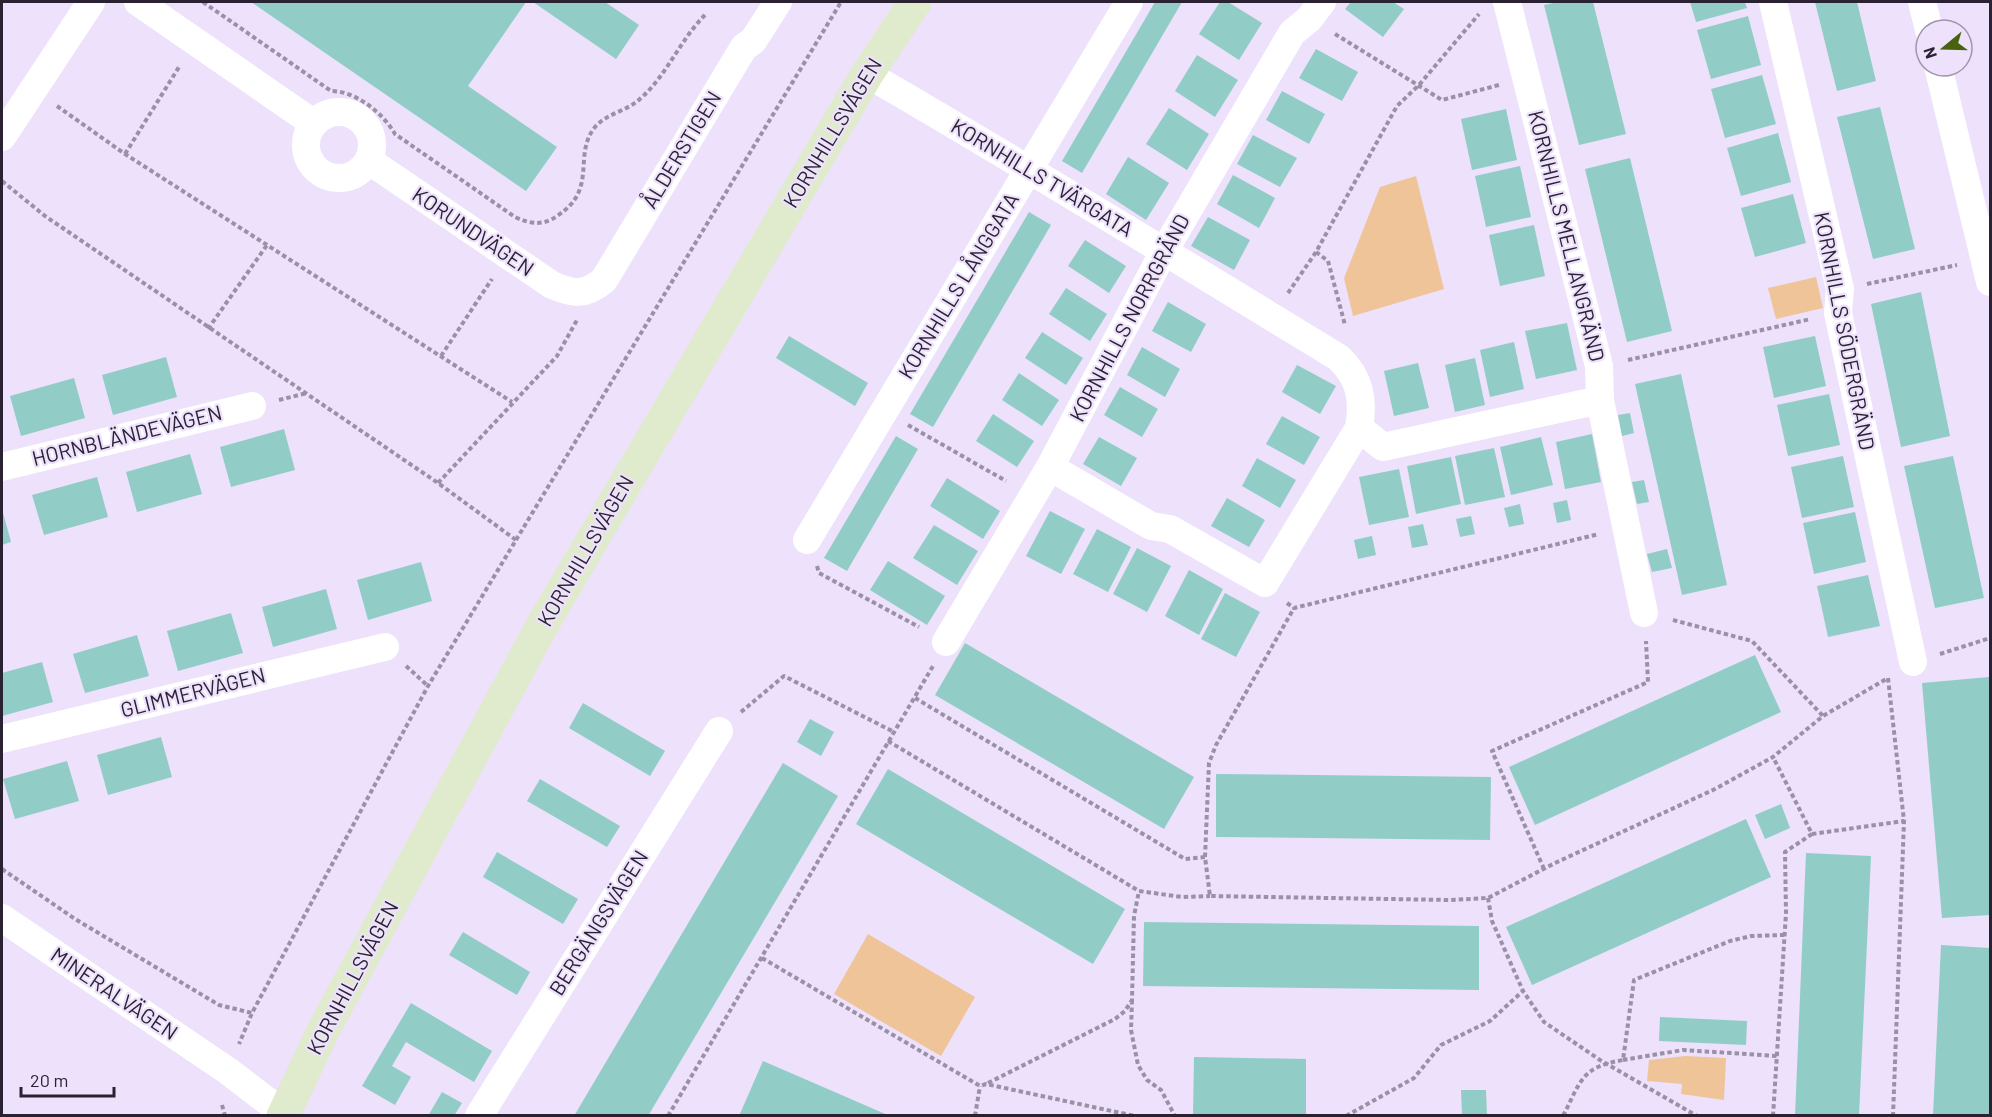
<svg xmlns="http://www.w3.org/2000/svg" width="1992" height="1117" font-family="Barlow,sans-serif">
  <rect width="100%" height="100%" fill="#ede1fc"/>
  <path fill="#efc499" d="M 1416,176 L 1444,289 L 1353,316 L 1344,278 L 1380,187 Z
    M 1816,277 L 1823,308 L 1776,319 L 1768,288 Z
    M 868,934 L 975,997 L 941,1056 L 834,994 Z
    M 1685,1056 L 1726,1058 L 1724,1100 L 1681,1094 L 1682,1084 L 1647,1081 L 1649,1060 Z"/>
  <path fill="#91cdc6" d="M 251,2 L 526,2 L 468,86 L 557,147 L 526,191 Z
    M 533,2 L 605,2 L 639,25 L 616,59 Z
    M 1155,2 L 1182,2 L 1082,173 L 1062,161 Z
    M 1220,2 L 1228,2 L 1262,23 L 1239,60 L 1199,34 Z
    M 1351,2 L 1393,2 L 1404,9 L 1383,37 L 1345,9 Z
    M 1558,2 L 1593,2 L 1626,134 L 1579,145 L 1544,5 Z
    M 1690,2 L 1745,2 L 1747,8 L 1696,22 Z
    M 1815,2 L 1857,2 L 1876,81 L 1837,91 Z
    M 1748,16 L 1761,65 L 1711,79 L 1697,30 Z
    M 1316,49 L 1358,72 L 1342,101 L 1299,78 Z
    M 1197,55 L 1238,80 L 1215,117 L 1175,91 Z
    M 1762,75 L 1776,124 L 1725,138 L 1711,89 Z
    M 1282,91 L 1325,114 L 1309,144 L 1266,120 Z
    M 1880,107 L 1915,249 L 1873,259 L 1837,117 Z
    M 1169,108 L 1209,134 L 1187,170 L 1146,144 Z
    M 1506,109 L 1517,160 L 1472,170 L 1461,119 Z
    M 1778,133 L 1791,182 L 1741,196 L 1727,148 Z
    M 1253,135 L 1297,158 L 1280,187 L 1237,164 Z
    M 1128,157 L 1169,183 L 1146,220 L 1106,194 Z
    M 1630,158 L 1672,331 L 1627,342 L 1585,169 Z
    M 1520,166 L 1531,217 L 1486,227 L 1475,176 Z
    M 1233,175 L 1275,198 L 1259,228 L 1217,204 Z
    M 1793,194 L 1806,243 L 1755,257 L 1741,208 Z
    M 1029,212 L 1051,225 L 933,427 L 910,414 Z
    M 1208,217 L 1250,240 L 1234,270 L 1191,246 Z
    M 1534,225 L 1545,276 L 1500,286 L 1489,235 Z
    M 1085,240 L 1126,266 L 1109,293 L 1068,266 Z
    M 1066,288 L 1107,314 L 1090,341 L 1049,314 Z
    M 1921,292 L 1950,436 L 1901,447 L 1871,304 Z
    M 1168,302 L 1206,324 L 1191,352 L 1152,331 Z
    M 1567,323 L 1577,370 L 1536,379 L 1525,331 Z
    M 1042,332 L 1083,358 L 1066,385 L 1025,358 Z
    M 789,336 L 868,383 L 855,406 L 776,358 Z
    M 1815,336 L 1826,386 L 1774,398 L 1763,347 Z
    M 1514,342 L 1524,389 L 1490,397 L 1480,350 Z
    M 1142,347 L 1180,369 L 1165,397 L 1127,375 Z
    M 166,357 L 177,397 L 113,415 L 102,375 Z
    M 1475,358 L 1485,405 L 1455,412 L 1445,365 Z
    M 1418,363 L 1429,408 L 1394,416 L 1384,371 Z
    M 1297,365 L 1336,386 L 1320,414 L 1282,392 Z
    M 1019,373 L 1059,400 L 1042,426 L 1002,400 Z
    M 1681,374 L 1727,585 L 1682,595 L 1635,384 Z
    M 74,378 L 85,418 L 21,436 L 10,396 Z
    M 1120,387 L 1158,409 L 1142,437 L 1104,415 Z
    M 1829,394 L 1840,445 L 1788,456 L 1777,405 Z
    M 1630,413 L 1634,433 L 1622,436 L 1618,415 Z
    M 993,414 L 1034,441 L 1017,467 L 976,441 Z
    M 1282,416 L 1320,437 L 1304,465 L 1266,444 Z
    M 284,429 L 295,470 L 231,487 L 220,447 Z
    M 1592,434 L 1601,482 L 1565,489 L 1556,442 Z
    M 896,436 L 918,449 L 847,571 L 824,558 Z
    M 1099,437 L 1137,458 L 1121,486 L 1083,464 Z
    M 1541,437 L 1553,485 L 1511,495 L 1500,447 Z
    M 1494,448 L 1505,497 L 1465,505 L 1455,456 Z
    M 190,454 L 202,494 L 137,512 L 126,472 Z
    M 1843,456 L 1854,507 L 1802,518 L 1791,467 Z
    M 1953,456 L 1984,598 L 1935,608 L 1904,466 Z
    M 1451,457 L 1461,504 L 1416,514 L 1407,466 Z
    M 1257,458 L 1296,480 L 1280,508 L 1242,486 Z
    M 1399,469 L 1409,517 L 1369,525 L 1359,477 Z
    M 97,477 L 108,517 L 44,535 L 32,495 Z
    M 947,478 L 1000,511 L 983,539 L 930,506 Z
    M 1644,480 L 1649,502 L 1637,504 L 1632,482 Z
    M 1227,498 L 1265,520 L 1249,547 L 1211,526 Z
    M 1567,500 L 1571,520 L 1557,523 L 1553,503 Z
    M 1520,504 L 1524,524 L 1509,527 L 1504,508 Z
    M 2,509 L 11,542 L 2,545 Z
    M 1050,511 L 1085,529 L 1061,574 L 1026,556 Z
    M 1855,512 L 1866,562 L 1814,574 L 1803,523 Z
    M 1471,516 L 1475,534 L 1460,537 L 1456,519 Z
    M 1423,524 L 1428,545 L 1412,548 L 1408,527 Z
    M 934,525 L 978,551 L 957,585 L 913,558 Z
    M 1097,529 L 1131,547 L 1108,592 L 1073,574 Z
    M 1372,536 L 1376,555 L 1358,559 L 1354,540 Z
    M 1137,548 L 1171,566 L 1147,612 L 1113,594 Z
    M 1667,549 L 1672,568 L 1652,572 L 1647,554 Z
    M 888,561 L 945,596 L 927,625 L 870,590 Z
    M 421,562 L 432,601 L 368,620 L 357,580 Z
    M 1189,570 L 1223,589 L 1199,635 L 1165,616 Z
    M 1868,575 L 1880,626 L 1828,637 L 1817,586 Z
    M 326,589 L 337,629 L 273,647 L 262,607 Z
    M 1225,593 L 1260,612 L 1236,657 L 1201,639 Z
    M 231,613 L 243,653 L 178,671 L 167,631 Z
    M 137,635 L 149,676 L 85,693 L 73,654 Z
    M 965,643 L 1194,777 L 1164,829 L 935,695 Z
    M 1755,655 L 1781,712 L 1535,825 L 1509,767 Z
    M 42,662 L 53,702 L 2,716 L 2,673 Z
    M 1989,677 L 1990,915 L 1942,918 L 1922,683 Z
    M 583,703 L 665,751 L 650,776 L 569,728 Z
    M 810,719 L 834,732 L 821,756 L 797,742 Z
    M 161,737 L 172,777 L 108,795 L 97,755 Z
    M 67,761 L 79,801 L 15,819 L 3,779 Z
    M 783,763 L 838,796 L 648,1116 L 574,1116 Z
    M 888,769 L 1125,909 L 1093,964 L 856,824 Z
    M 1216,774 L 1491,777 L 1490,840 L 1216,837 Z
    M 540,779 L 620,826 L 607,847 L 527,801 Z
    M 1781,804 L 1790,828 L 1765,839 L 1755,815 Z
    M 1746,819 L 1771,877 L 1532,985 L 1506,927 Z
    M 497,852 L 578,899 L 563,924 L 483,877 Z
    M 1806,853 L 1871,856 L 1859,1116 L 1795,1116 Z
    M 1144,922 L 1479,926 L 1479,990 L 1143,986 Z
    M 463,932 L 530,972 L 517,995 L 449,955 Z
    M 1941,945 L 1990,948 L 1990,1116 L 1933,1116 Z
    M 411,1003 L 492,1051 L 474,1082 L 406,1042 L 392,1066 L 411,1077 L 395,1105 L 362,1086 Z
    M 1660,1017 L 1747,1021 L 1746,1045 L 1659,1041 Z
    M 1194,1057 L 1306,1059 L 1306,1116 L 1193,1116 Z
    M 763,1061 L 890,1116 L 739,1116 Z
    M 1461,1090 L 1486,1090 L 1487,1116 L 1462,1116 Z
    M 442,1092 L 462,1103 L 454,1116 L 428,1116 Z"/>
  <g fill="none" stroke-linecap="round" stroke-linejoin="round">
    <path stroke="#9b91a7" stroke-width="4" stroke-dasharray="4.5 3" stroke-linecap="butt" d="M 203,2 L 331,91 C 356,91 383,113 395,134 L 515,217 C 530,224 543,226 557,216 C 599,189 572,156 595,127 C 607,113 628,111 641,98 C 667,75 680,40 705,15
      M 1335,34 L 1442,100 L 1499,85
      M 57,106 L 125,154 L 512,402
      M 125,154 L 179,67
      M 2,181 L 45,216 L 438,483 L 516,540 L 428,686 L 252,1013 L 239,1044
      M 1316,252 L 1328,261 L 1345,325
      M 1867,284 L 1957,265
      M 1288,293 L 1316,252 L 1397,106 L 1419,85 L 1479,14
      M 208,329 L 267,245
      M 441,356 L 492,279
      M 1628,360 L 1811,319
      M 279,400 L 307,393
      M 908,425 L 1006,481
      M 438,483 L 557,356 L 577,320
      M 516,540 L 841,2
      M 817,566 L 819,573 L 919,627
      M 1287,603 L 1294,608 L 1599,534
      M 1673,620 L 1752,641 L 1823,716
      M 1940,654 L 1990,638
      M 406,666 L 428,686
      M 915,698 L 1185,859 L 1205,857 L 1210,896 L 1451,900 L 1488,898 L 1555,863 L 1715,789 L 1773,757 L 1823,716 L 1888,678 L 1904,821 L 1893,1116
      M 741,712 L 784,676 L 894,732
      M 888,741 L 1139,891 L 1182,897 L 1210,896
      M 1812,834 L 1904,821
      M 1205,857 L 1209,763 L 1216,745 L 1294,608
      M 2,869 L 75,919 L 219,1005 L 252,1013
      M 1544,869 L 1492,751 L 1648,682 L 1646,641
      M 1488,898 L 1492,921 L 1523,991 L 1544,1022 L 1600,1060 L 1697,1116
      M 762,958 L 980,1086 L 986,1084 L 1135,1116
      M 1132,1000 L 1131,1030 L 1138,1065 L 1147,1080 L 1161,1090 L 1175,1116
      M 1623,1060 L 1683,1050 L 1777,1056
      M 988,1083 L 1115,1019 L 1125,1011 L 1132,1000 L 1134,916 L 1139,891
      M 222,1105 L 225,1116
      M 668,1116 L 933,666
      M 975,1116 L 980,1086
      M 1346,1116 L 1414,1078 L 1441,1045 L 1490,1021 L 1523,991
      M 1563,1116 C 1581,1081 1581,1067 1623,1060 L 1634,980 L 1730,941 L 1751,936 L 1784,935
      M 1773,1116 L 1786,913 L 1785,852 L 1812,834 L 1773,757"/>
    <path stroke="#fff" stroke-width="28" d="M 138,2 L 313,123
      M 1507,2 L 1599,366 L 1600,400 L 1644,613
      M 1773,2 L 1840,289 L 1838,313 L 1913,662
      M 1922,2 L 1929,30
      M 1938,66 L 1990,282
      M 867,74 C 1026,166 1182,262 1339,358 C 1360,378 1364,400 1359,428 L 1383,447 L 1600,400
      M306 145a33 33 0 1 1 66 0a33 33 0 1 1-66 0Z
      M 2,137 L 91,2
      M 368,160 L 552,285 C 573,294 585,296 604,280 L 744,47 L 753,41 L 778,2
      M 2,467 L 252,406
      M 1050,467 L 1151,526 L 1170,529 L 1265,583 L 1359,428
      M 807,540 L 1129,2
      M 946,642 L 1050,467 L 1163,253 L 1292,33 L 1309,19 L 1322,2
      M 2,739 L 385,647
      M 2,918 L 228,1071 L 287,1116
      M 479,1116 L 719,731"/>
    <path stroke="#e0ebce" stroke-width="33" d="M 283,1116 L 324,1029 L 544,622 L 867,74 L 915,2"/>
  </g>
  <g text-anchor="middle" stroke-width="4.5" stroke-linejoin="round" paint-order="stroke">
    <g font-size="21" fill="#2a2232" stroke="#ede1fc">
      <text transform="translate(833 133) rotate(-59)" y="7">KORNHILLSVÄGEN</text>
      <text transform="translate(682 150) rotate(-59)" y="7">ÅLDERSTIGEN</text>
      <text transform="translate(1042 178) rotate(31)" y="7">KORNHILLS TVÄRGATA</text>
      <text transform="translate(473 232) rotate(34)" y="7">KORUNDVÄGEN</text>
      <text transform="translate(1566 236) rotate(76)" y="7">KORNHILLS MELLANGRÄND</text>
      <text transform="translate(959 286) rotate(-59)" y="7">KORNHILLS LÅNGGATA</text>
      <text transform="translate(1130 318) rotate(-62)" y="7">KORNHILLS NORRGRÄND</text>
      <text transform="translate(1844 331) rotate(79)" y="7">KORNHILLS SÖDERGRÄND</text>
      <text transform="translate(127 436) rotate(-14)" y="7">HORNBLÄNDEVÄGEN</text>
      <text transform="translate(586 551) rotate(-60)" y="7">KORNHILLSVÄGEN</text>
      <text transform="translate(193 693) rotate(-14)" y="7">GLIMMERVÄGEN</text>
      <text transform="translate(599 923) rotate(-58)" y="7">BERGÄNGSVÄGEN</text>
      <text transform="translate(353 978) rotate(-62)" y="7">KORNHILLSVÄGEN</text>
      <text transform="translate(114 994) rotate(34)" y="7">MINERALVÄGEN</text>
    </g>
  </g>
  <rect width="1992" height="1117" fill="none" stroke="#2a2232" stroke-width="6"/>
  <g transform="translate(1944 48) rotate(251)"><circle r="28" fill="#ede1fc" stroke="#9f95ab" stroke-width="1.5"/>
  <path d="M0-4.5L10 22L0 15L-10 22Z" fill="#496210"/>
  <text y="-9" font-size="16" font-weight="bold" text-anchor="middle" fill="#2a2232">N</text>
  </g>
  <path d="M21 1087v9h93v-9" fill="none" stroke="#2a2232" stroke-width="3"/>
  <text x="30" y="1087" font-size="18" fill="#2a2232" stroke="#ede1fc" stroke-width="4.5" paint-order="stroke">20 m</text>
</svg>
